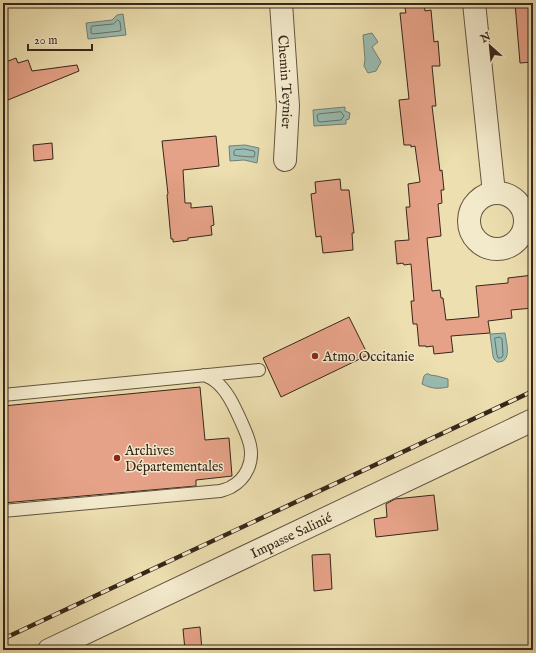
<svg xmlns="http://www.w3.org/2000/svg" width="536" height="653" font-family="'IM FELL English',serif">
  <rect width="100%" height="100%" fill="#eddfb0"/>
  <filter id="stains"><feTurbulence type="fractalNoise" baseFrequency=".005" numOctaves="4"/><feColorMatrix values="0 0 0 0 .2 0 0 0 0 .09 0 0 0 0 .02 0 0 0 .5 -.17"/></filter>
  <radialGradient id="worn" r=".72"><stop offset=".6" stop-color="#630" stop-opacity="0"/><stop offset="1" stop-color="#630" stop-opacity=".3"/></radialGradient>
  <path fill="#9abcb2" stroke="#728075" d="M 123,14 L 126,35 L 88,39 L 86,23 L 112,20 L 117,15 Z
    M 372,33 L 378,42 L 372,47 L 381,62 L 376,71 L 368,73 L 364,66 L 365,59 L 363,35 Z
    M 345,107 L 345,111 L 350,113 L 349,119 L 346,120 L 346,124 L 314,126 L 313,110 Z
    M 245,145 L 259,148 L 257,163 L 244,160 L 230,161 L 229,146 Z
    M 505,333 C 506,342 513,363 497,362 L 494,359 L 493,356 L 490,334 Z
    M 426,374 L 429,374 L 430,375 L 437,376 L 448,379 L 448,387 C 438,389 432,389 422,384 L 424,376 Z"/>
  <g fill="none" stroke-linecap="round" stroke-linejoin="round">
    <path stroke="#687266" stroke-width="1" d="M 118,20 L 120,22 L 121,30 L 120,31 L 93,34 L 91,33 L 91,28 L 92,26 L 113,24 Z
      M 341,112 L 344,116 L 341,120 L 320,122 L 318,121 L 317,115 L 319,114 Z
      M 244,149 L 254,151 L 255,153 L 254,157 C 251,157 236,156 234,155 L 234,151 L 235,150 Z
      M 495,338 L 500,337 L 502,339 L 503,355 L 502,357 L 500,358 L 498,358 L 497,355 Z"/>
  </g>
  <path fill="#e6a288" stroke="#37271a" d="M 404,3 L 424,3 L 425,11 L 431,10 L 434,42 L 438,41 L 440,66 L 432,66 L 436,106 L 432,106 L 440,171 L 442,170 L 444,190 L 441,190 L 442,203 L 438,204 L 441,236 L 427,238 L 432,291 L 440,290 L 441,298 L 443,298 L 446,320 L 479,317 L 476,286 L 508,283 L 508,278 L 533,275 L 533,308 L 511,310 L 512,318 L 488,321 L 490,333 L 451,336 L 453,352 L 434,354 L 433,346 L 426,347 L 426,346 L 419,346 L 417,324 L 413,324 L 411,301 L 414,301 L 411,264 L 404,265 L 403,263 L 397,264 L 395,241 L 409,240 L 406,207 L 410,207 L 408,184 L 420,182 L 415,146 L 411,147 L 411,145 L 404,145 L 399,100 L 409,99 L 400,13 L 406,13 Z
    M 515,3 L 533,3 L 533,62 L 520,63 Z
    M 16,58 L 18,63 L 28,60 L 32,71 L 77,65 L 79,71 L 3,102 L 3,63 Z
    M 216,136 L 219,166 L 183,170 L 185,203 L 191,203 L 191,208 L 212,206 L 214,225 L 211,226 L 212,235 L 188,238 L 188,240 L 173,242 L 173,239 L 171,239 L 167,195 L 168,194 L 162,141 Z
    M 52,143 L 53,159 L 34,161 L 33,145 Z
    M 340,179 L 341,190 L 349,190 L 354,233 L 352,233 L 353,250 L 323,253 L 321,236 L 316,237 L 311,194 L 316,193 L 315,182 Z
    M 349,317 L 368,355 L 281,397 L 263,358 Z
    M 200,387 L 205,440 L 229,438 L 232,476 L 196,480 L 196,486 L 3,503 L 3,406 Z
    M 434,495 L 438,530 L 376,537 L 374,519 L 387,517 L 386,504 L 395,499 Z
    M 330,554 L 332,589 L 314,591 L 312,555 Z
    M 200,627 L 202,650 L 185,650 L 183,629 Z"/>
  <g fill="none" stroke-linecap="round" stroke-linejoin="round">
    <g stroke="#645540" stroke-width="14">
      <path id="lane" d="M 3,395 L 259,370
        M 3,511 L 220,491 C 223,490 228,489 231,487 C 246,479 254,462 250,445 C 248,436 244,428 240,419 C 234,406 227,390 215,381 C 212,378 208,377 204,375"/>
    </g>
    <g stroke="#645540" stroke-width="24">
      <g id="street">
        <path id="s1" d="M 281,3 L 288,106 L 285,160"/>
        <path d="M 474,3 L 494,193"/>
        <circle cx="497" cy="221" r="28"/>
        <path id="s2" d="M 49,650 L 533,420"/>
      </g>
    </g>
    <use href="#lane" stroke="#f3eacc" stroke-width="12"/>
    <use href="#street" stroke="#f3eacc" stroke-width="22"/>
    <g stroke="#37271a" stroke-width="4.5">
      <path id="rail" d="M 3,639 L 533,391"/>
    </g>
    <use href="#rail" stroke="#f3eacc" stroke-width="3" stroke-dasharray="9" stroke-linecap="butt"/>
  </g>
  <g fill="#8f2418" stroke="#f3eacc" stroke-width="1.5">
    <circle cx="315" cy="356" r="4"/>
    <circle cx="117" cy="458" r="4"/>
  </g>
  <g text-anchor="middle" stroke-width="3" stroke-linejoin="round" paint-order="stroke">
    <g font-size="14" fill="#37271a" stroke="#f3eacc">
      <text dy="5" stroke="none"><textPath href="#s1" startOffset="79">Chemin Teynier</textPath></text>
      <text dy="5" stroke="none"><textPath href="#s2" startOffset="268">Impasse Salinié</textPath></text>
    </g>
    <g font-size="14" fill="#37271a" stroke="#f3eacc" text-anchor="start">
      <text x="323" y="361">Atmo Occitanie</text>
      <text x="125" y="455">Archives<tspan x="125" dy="16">Départementales</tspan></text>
    </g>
  </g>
  <rect width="536" height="653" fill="none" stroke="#eddfb0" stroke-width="16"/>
  <rect x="4" y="4" width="528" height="645" fill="none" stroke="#37271a" stroke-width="2"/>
  <rect x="8" y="8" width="520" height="637" fill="none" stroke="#37271a"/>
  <g transform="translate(490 46) rotate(333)" stroke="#f3eacc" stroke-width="3" paint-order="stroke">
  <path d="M0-3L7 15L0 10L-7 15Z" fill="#37271a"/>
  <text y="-6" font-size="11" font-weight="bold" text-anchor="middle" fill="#37271a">N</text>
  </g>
  <path d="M28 44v6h64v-6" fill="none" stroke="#37271a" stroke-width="2"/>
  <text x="34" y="44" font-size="12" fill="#37271a" stroke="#f3eacc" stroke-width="3" paint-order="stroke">20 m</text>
  <rect width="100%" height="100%" filter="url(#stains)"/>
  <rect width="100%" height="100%" fill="url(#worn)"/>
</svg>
